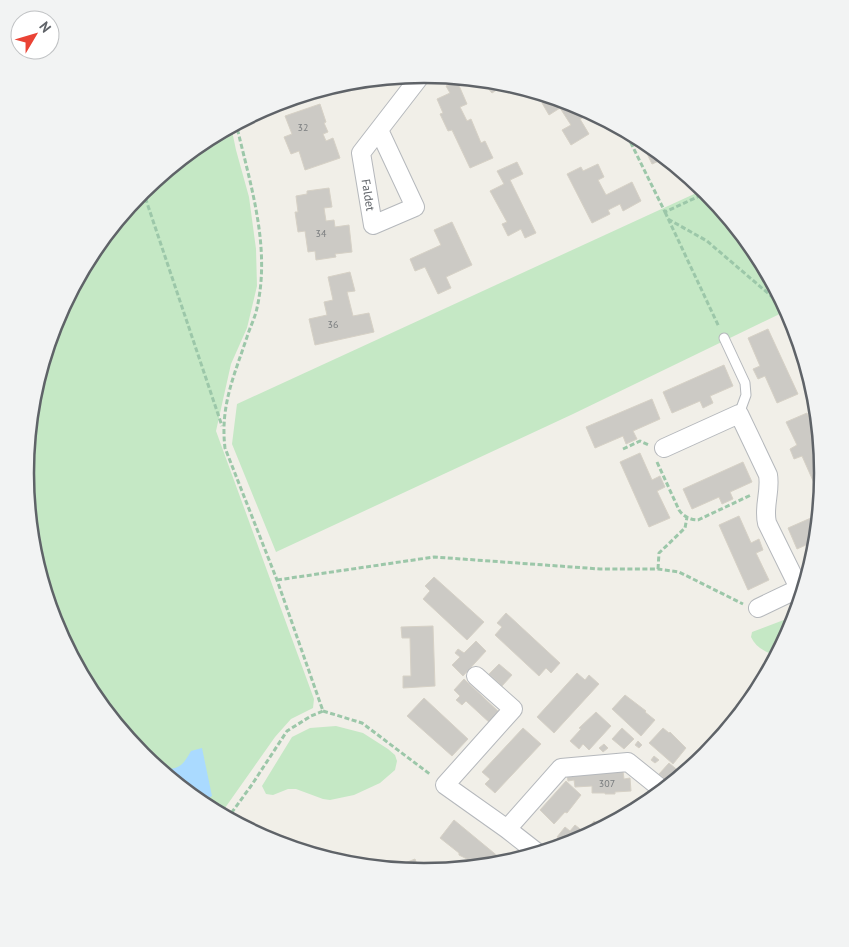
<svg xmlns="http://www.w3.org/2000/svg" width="849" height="947" font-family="'PT Sans',sans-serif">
  <rect width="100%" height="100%" fill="#f1efe8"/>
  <path fill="#c5e8c5" d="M 231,126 L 236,150 L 249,197 L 256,249 L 257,286 L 247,328 L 231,364 L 216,431 L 314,699 L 313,708 L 291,719 L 275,737 L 220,815 L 202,806 L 142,756 L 92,695 L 55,626 L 33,551 L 25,474 L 33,395 L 56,320 L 92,251 L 142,191 L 203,141 Z
    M 705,189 L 757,252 L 788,310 L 573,414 L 276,552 L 232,444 L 237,404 Z
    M 797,615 L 793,627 L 778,656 C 767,653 756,648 751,637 L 752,632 Z
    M 336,726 L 363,733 L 388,749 L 395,755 L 397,761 L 395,770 L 380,783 L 354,795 L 330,800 L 323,799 L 296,789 L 288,789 L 273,795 L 266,794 L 262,786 L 292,737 L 310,728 Z"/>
  <path fill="#aadaff" d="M 202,748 L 212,796 L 200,803 L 186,788 L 176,784 L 158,769 C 178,769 181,769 191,751 Z"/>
  <path fill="#cccac5" stroke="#d6d1c6" d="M 383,78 L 366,88 L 361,80 Z
    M 457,81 L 467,104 L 460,107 L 467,121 L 471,119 L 481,143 L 485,141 L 493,158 L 470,168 L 452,130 L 448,131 L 440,114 L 443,113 L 437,99 L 450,93 L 446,86 Z
    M 493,82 L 498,89 L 492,93 L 486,86 Z
    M 553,97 L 584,108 L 588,115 L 580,119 L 589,134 L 571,145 L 562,130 L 571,125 L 560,108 L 549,115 L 542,103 Z
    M 320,104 L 326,122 L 324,123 L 328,132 L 323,134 L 326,141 L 333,138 L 340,158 L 305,170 L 299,151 L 291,154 L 284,137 L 292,134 L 285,116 Z
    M 639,137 L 647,141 L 666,158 L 652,164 Z
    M 517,162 L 523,174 L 510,180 L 536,233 L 525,238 L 521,229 L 508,236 L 502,224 L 507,222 L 490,191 L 504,184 L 497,171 Z
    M 598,164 L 604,177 L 598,180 L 606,195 L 632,182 L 641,201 L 623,211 L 620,204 L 608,210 L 610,214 L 592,223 L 567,174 L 581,167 L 583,171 Z
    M 329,188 L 332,207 L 324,208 L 326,221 L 334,220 L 335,227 L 349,225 L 352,252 L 335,254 L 336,257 L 316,260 L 315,251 L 308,252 L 305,231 L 298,232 L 295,212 L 298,212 L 296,196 L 307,194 L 307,191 Z
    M 452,222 L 472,265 L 446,277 L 451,288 L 438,294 L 425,267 L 415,271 L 410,259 L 441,245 L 434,230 Z
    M 350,272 L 355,291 L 347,292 L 353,316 L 369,313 L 374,332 L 315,345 L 309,319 L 327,315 L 324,302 L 333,300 L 328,277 Z
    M 768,329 L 798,394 L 777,403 L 765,376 L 758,379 L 753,369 L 760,366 L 748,338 Z
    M 724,365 L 733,386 L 710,396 L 713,403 L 703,408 L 700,401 L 672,413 L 663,392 Z
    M 652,399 L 660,419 L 633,431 L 637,439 L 626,444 L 623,436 L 595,448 L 586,427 Z
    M 807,413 L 821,445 L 824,479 L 814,483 L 802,456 L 794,459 L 790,449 L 797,445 L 786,422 Z
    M 640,453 L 652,480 L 660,476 L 665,487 L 657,491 L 670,518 L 649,527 L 620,462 Z
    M 743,462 L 752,482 L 730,492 L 733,499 L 722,504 L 719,497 L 692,509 L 683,489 Z
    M 820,514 L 817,540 L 797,549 L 788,528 Z
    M 739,516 L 751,543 L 759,539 L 763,550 L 756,553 L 769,580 L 748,590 L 719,525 Z
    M 434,577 L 484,622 L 467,640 L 423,599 L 430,591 L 425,586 Z
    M 506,613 L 560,663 L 551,673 L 546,668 L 539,676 L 495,635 L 502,627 L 497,623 Z
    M 433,626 L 435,686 L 403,688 L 403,676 L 411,676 L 410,638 L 402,638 L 401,627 Z
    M 476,641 L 486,651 L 463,676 L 452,665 L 460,657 L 455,653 L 458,649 L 464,653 Z
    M 499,664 L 512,675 L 502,686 L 489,674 Z
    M 577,673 L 585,680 L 589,675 L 599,684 L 554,733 L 537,717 Z
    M 464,679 L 500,713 L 491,724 L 466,701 L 462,705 L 456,700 L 460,696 L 454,690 Z
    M 625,695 L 646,711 L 645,712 L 655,720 L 641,736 L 612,709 Z
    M 424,698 L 468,739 L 452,756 L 407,716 Z
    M 596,712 L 611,726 L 589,750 L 583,744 L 579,749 L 570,741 L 581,729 L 579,728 Z
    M 523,728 L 541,744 L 495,793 L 485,784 L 490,779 L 482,772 Z
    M 622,728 L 634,739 L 624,749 L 612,739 Z
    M 663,728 L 669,733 L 670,732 L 686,748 L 673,764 L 649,743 Z
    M 638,741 L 642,745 L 639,748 L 635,745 Z
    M 604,744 L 608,748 L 603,752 L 599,748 Z
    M 694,755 L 701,761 L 685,774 L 681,771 Z
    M 654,756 L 659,760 L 655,763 L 651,760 Z
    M 669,763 L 681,773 L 672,784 L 659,774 Z
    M 623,771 L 624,779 L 630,778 L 631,791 L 615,792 L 615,794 L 605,794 L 605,793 L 592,793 L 592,786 L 575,787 L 574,780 L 568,781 L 567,775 Z
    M 566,781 L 581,795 L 567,813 L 565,812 L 554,824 L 540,810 Z
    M 454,820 L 500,858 L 493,866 L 487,864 L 484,867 L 462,869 L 469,860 L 459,855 L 459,853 L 440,838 Z
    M 594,821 L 599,825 L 596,829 L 591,825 Z
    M 575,825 L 589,836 L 577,843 L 557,849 L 555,847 L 561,840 L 557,837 L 565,827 L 570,831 Z
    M 415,859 L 418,867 L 408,871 L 405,863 Z"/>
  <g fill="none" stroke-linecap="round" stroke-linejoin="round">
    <g stroke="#b5b8bc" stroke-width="11">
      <path id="lane" d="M 724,338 L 745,383 L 746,395 L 739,414"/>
    </g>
    <g stroke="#b5b8bc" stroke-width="20">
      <path id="street" d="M 379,130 L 415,207 L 373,225 L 361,153 L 422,74
        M 664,448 L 739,414 L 768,475 C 771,491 763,507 767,523 L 799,588
        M 758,608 L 806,585
        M 476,676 L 513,709 L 445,785 L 507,829 L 539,854
        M 507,829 L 561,768 L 628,762 L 664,791"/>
    </g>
    <path stroke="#9cc7a9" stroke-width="3" stroke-dasharray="5 2.5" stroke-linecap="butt" d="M 624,129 L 665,212 L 708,192
      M 143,191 L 222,426
      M 665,212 L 719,327
      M 668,219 L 707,241 L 783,306 L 791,316
      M 623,449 L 640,441 L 649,445
      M 657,462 L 679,510 C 683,516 690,520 698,520 L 751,495
      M 658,569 L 659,553 L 685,528 L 687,517
      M 277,580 L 434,557 L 600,569 L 658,569 L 679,572 L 743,604
      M 323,711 L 362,723 L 431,775
      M 227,819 L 251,786 L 287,731 L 311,716 L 323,711 L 277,580 L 225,448 C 220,406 234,376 247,337 C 250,327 255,318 257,308 C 271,246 250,184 236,123"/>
    <use href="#lane" stroke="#fff" stroke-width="9"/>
    <use href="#street" stroke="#fff" stroke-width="18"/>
  </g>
  <g text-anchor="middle" stroke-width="5" stroke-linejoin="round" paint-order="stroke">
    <g font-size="10" fill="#7a7d7f">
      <text x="303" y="131">32</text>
      <text x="321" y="237">34</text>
      <text x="333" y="328">36</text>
      <text x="607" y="787">307</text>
    </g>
    <g font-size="12" fill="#5f6368" stroke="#fff">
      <text transform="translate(368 195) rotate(81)" y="4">Faldet</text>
    </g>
  </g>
  <path d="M0 0H849V947H0ZM34 473a390 390 0 1 1 780 0a390 390 0 1 1-780 0Z" fill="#f2f3f3" fill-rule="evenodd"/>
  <path fill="none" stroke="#5f6368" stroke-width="2.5" d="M34 473a390 390 0 1 1 780 0a390 390 0 1 1-780 0Z"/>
  <g transform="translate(35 35) rotate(52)"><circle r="24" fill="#ffffff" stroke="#bfc1c3"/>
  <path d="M0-4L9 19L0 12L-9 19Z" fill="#ea4335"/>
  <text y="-8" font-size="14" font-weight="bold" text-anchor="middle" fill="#5f6368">N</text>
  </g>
</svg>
